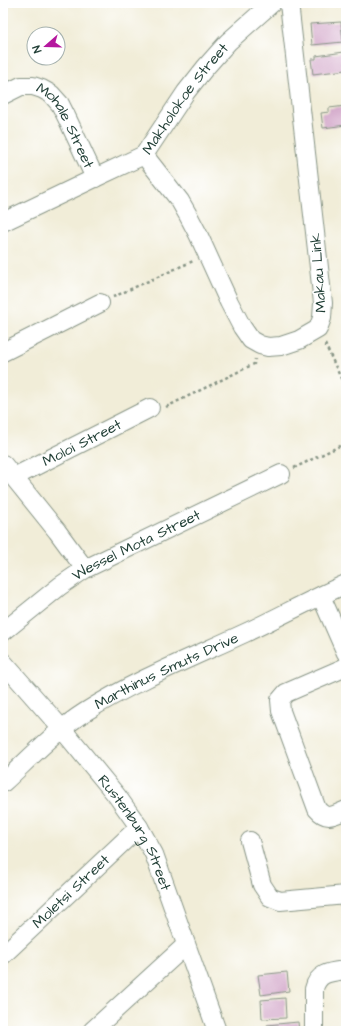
<svg xmlns="http://www.w3.org/2000/svg" width="349" height="1034" font-family="'Architects Daughter',sans-serif">
  <rect width="100%" height="100%" fill="#fff"/>
  <filter id="ink" filterUnits="userSpaceOnUse"><feTurbulence type="fractalNoise" baseFrequency=".025" numOctaves="2"/><feDisplacementMap in="SourceGraphic" scale="8" xChannelSelector="R" yChannelSelector="G"/><feConvolveMatrix kernelMatrix="1 2 1 2 8 2 1 2 1" color-interpolation-filters="sRGB"/></filter>
  <filter id="wash" filterUnits="userSpaceOnUse"><feTurbulence type="fractalNoise" baseFrequency=".012" numOctaves="4" result="noise"/><feDisplacementMap in="SourceGraphic" scale="16" xChannelSelector="R" yChannelSelector="G"/><feGaussianBlur stdDeviation="0.9" result="paint"/><feColorMatrix in="noise" values="0 0 0 0 0 0 0 0 0 0 0 0 0 0 0 0 0 1.4 0 .05"/><feComposite in="paint" operator="in"/></filter>
  <g filter="url(#wash)">
    <rect width="100%" height="100%" fill="#f1edd8"/>
    <g id="blocks">
      <path fill="#d6adcd" d="M 341,22 L 343,42 L 312,45 L 310,24 Z
        M 344,52 L 346,70 L 313,74 L 311,59 L 316,59 L 316,56 Z
        M 346,106 L 346,125 L 323,128 L 321,113 L 329,112 L 329,108 Z
        M 287,972 L 289,991 L 261,995 L 258,975 Z
        M 285,998 L 286,1018 L 262,1019 L 261,1000 Z
        M 298,1022 L 299,1031 L 267,1031 L 267,1025 Z"/>
    </g>
  </g>
  <g filter="url(#ink)">
    <use href="#blocks" fill-opacity="0" stroke="#889586" stroke-width="1"/>
    <g fill="none" stroke-linecap="round" stroke-linejoin="round">
      <g stroke="#889586" stroke-width="20">
        <g id="minor">
          <path id="s1" d="M 3,95 L 21,86 L 33,86 L 42,89 L 51,94 L 60,104 L 67,118 L 95,178"/>
          <path d="M 144,155 L 180,201 L 188,215 L 198,234 L 229,302 L 242,327 L 251,340 L 260,345 L 268,347 L 281,346 L 299,340 L 318,329 L 322,318 L 323,303 L 289,3"/>
          <path id="s2" d="M 3,222 L 95,178 L 144,155 L 186,92 L 205,68 L 228,42 L 272,3"/>
          <path d="M 3,352 L 100,303"/>
          <path d="M 3,464 L 57,531 L 85,569"/>
          <path id="s3" d="M 14,477 L 150,408"/>
          <path d="M 321,596 L 346,653"/>
          <path id="s4" d="M 3,632 L 60,586 L 85,569 L 281,474"/>
          <path id="s5" d="M 3,662 L 62,729 L 117,796 L 139,827 L 154,854 L 217,1031"/>
          <path d="M 346,667 L 286,693 L 280,700 L 281,711 L 317,809 C 327,821 334,815 346,810"/>
          <path id="s6" d="M 3,783 C 29,759 55,731 85,712 C 136,680 191,658 245,633 C 279,617 312,599 346,584"/>
          <path d="M 250,841 L 262,885 L 270,897 L 280,901 L 346,895"/>
          <path id="s7" d="M 3,955 L 139,827"/>
          <path d="M 92,1031 L 186,945"/>
          <path d="M 314,1031 L 314,989 C 318,972 331,972 346,970"/>
        </g>
      </g>
      <path stroke="#889586" stroke-width="2.5" stroke-dasharray="3 3" stroke-linecap="butt" d="M 113,297 L 193,261
        M 325,344 L 346,389
        M 166,407 L 254,364 L 255,359
        M 294,468 L 346,443"/>
      <use href="#minor" stroke="#fff" stroke-width="18"/>
    </g>
  </g>
  <g text-anchor="middle" stroke-width="3" stroke-linejoin="round" paint-order="stroke">
    <g font-size="15" fill="#1f3d34" stroke="#fff">
      <text dy="5" stroke="none"><textPath href="#s2" startOffset="226">Makholokoe Street</textPath></text>
      <text dy="5" stroke="none"><textPath href="#s1" startOffset="86">Mohale Street</textPath></text>
      <text transform="translate(318 273) rotate(-94)" y="5">Makau Link</text>
      <text dy="5" stroke="none"><textPath href="#s3" startOffset="76">Moloi Street</textPath></text>
      <text dy="5" stroke="none"><textPath href="#s4" startOffset="160">Wessel Mota Street</textPath></text>
      <text dy="5" stroke="none"><textPath href="#s6" startOffset="200">Marthinus Smuts Drive</textPath></text>
      <text dy="5" stroke="none"><textPath href="#s5" startOffset="217">Rustenburg Street</textPath></text>
      <text dy="5" stroke="none"><textPath href="#s7" startOffset="93">Moletsi Street</textPath></text>
    </g>
  </g>
  <rect width="349" height="1034" fill="none" stroke="#fff" stroke-width="16"/>
  <g transform="translate(46 46) rotate(250)"><circle r="19" fill="#ffffff" stroke="#a5b1ae"/>
  <path d="M0-3L7 15L0 10L-7 15Z" fill="#b5179e"/>
  <text y="-6" font-size="11" font-weight="bold" text-anchor="middle" fill="#1f3d34">N</text>
  </g>
</svg>
